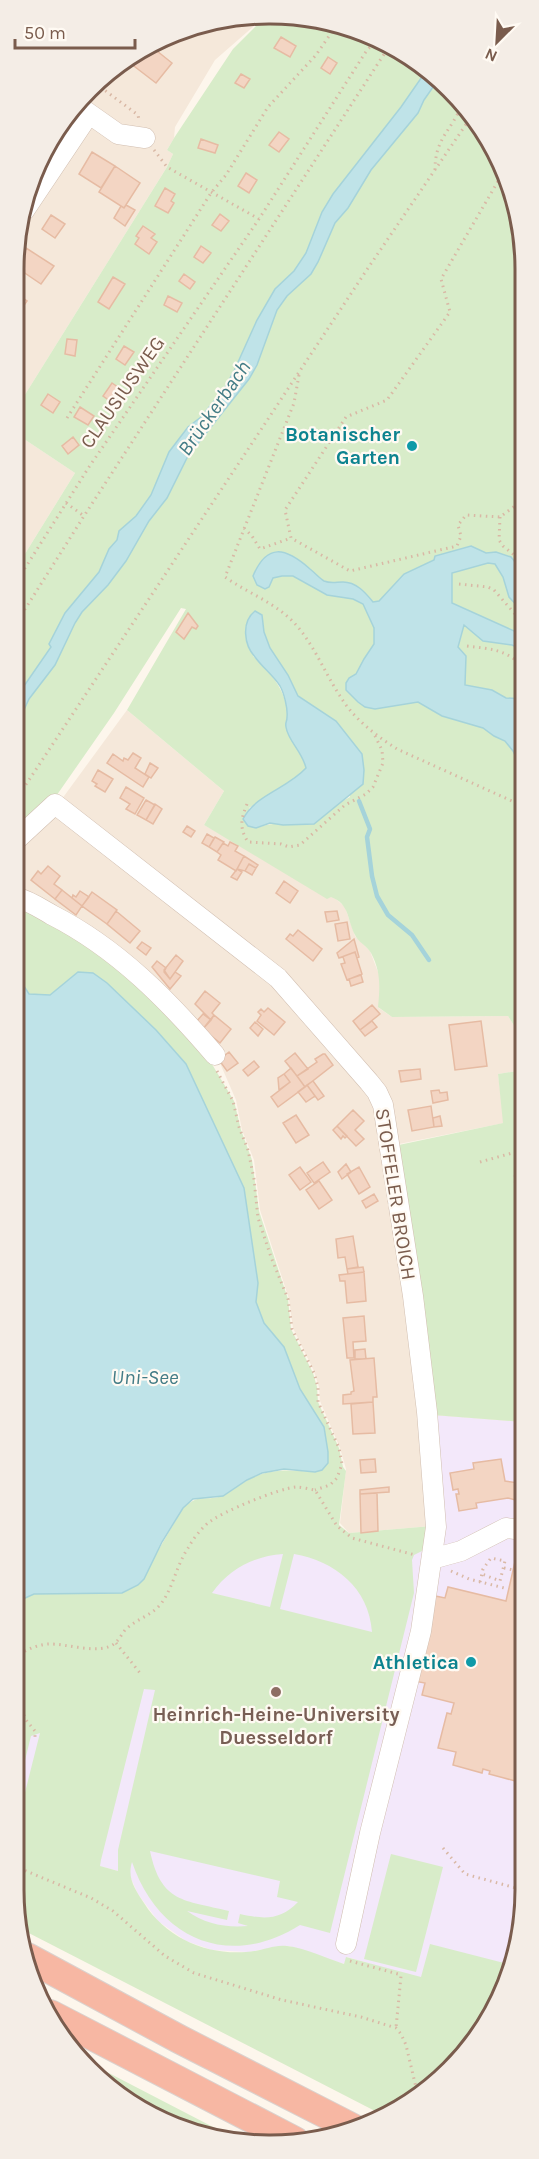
<svg xmlns="http://www.w3.org/2000/svg" width="539" height="2159" font-family="Karla,sans-serif">
  <rect width="100%" height="100%" fill="#fdf6ec"/>
  <path fill="#f5e8da" d="M 263,18 L 215,60 L 175,127 L 174,138 L 167,150 L 173,154 L 167,167 L 16,409 L 16,236 L 48,141 L 114,66 L 204,22 Z
    M 15,433 L 75,473 L 15,570 Z
    M 127,710 L 224,791 L 204,825 L 336,899 L 345,907 L 355,936 L 370,951 L 381,980 L 379,1008 L 392,1017 L 508,1016 L 523,1040 L 523,1070 L 498,1074 L 504,1123 L 384,1147 L 423,1414 L 523,1422 L 432,1526 L 349,1533 L 340,1523 L 346,1469 L 340,1448 L 320,1401 L 319,1387 L 314,1371 L 293,1328 L 289,1299 L 260,1210 L 254,1160 L 242,1130 L 236,1100 L 216,1054 L 15,896 L 15,842 L 59,803 Z"/>
  <path fill="#f3e8fa" d="M 433,1415 L 523,1422 L 523,1923 L 511,1959 L 496,1985 L 430,1981 L 347,1957 L 344,1964 L 289,1946 L 248,1952 L 212,1950 L 186,1941 L 158,1921 L 138,1894 L 129,1874 L 14,1843 L 14,1708 L 207,1551 L 415,1550 L 432,1546 Z"/>
  <path fill="#d8ecc9" fill-rule="evenodd" d="M 303,16 L 383,40 L 451,89 L 499,157 L 523,236 L 523,1040 L 508,1016 L 392,1017 L 378,1007 C 380,987 381,972 371,953 C 367,946 358,942 355,935 C 347,920 350,904 331,897 L 327,899 L 204,825 L 224,791 L 127,710 L 186,609 L 181,608 L 114,713 L 52,802 L 15,838 L 15,570 L 75,473 L 15,433 L 16,409 L 167,167 L 173,154 L 167,150 L 174,138 L 233,49 L 264,18 ZM 262,615 L 264,632 L 270,648 L 288,675 L 298,696 L 336,721 L 350,797 L 335,805 L 314,824 C 297,825 274,821 260,827 L 249,808 L 300,775 L 306,768 L 304,756 L 286,725 C 292,696 272,674 253,656 Z
    M 15,900 L 72,927 L 197,1039 L 234,1101 L 241,1130 L 252,1160 L 259,1211 L 288,1299 L 291,1329 L 313,1373 L 317,1387 L 318,1402 L 339,1448 L 343,1467 L 346,1471 L 339,1525 L 349,1533 L 432,1526 L 426,1549 L 414,1555 L 412,1560 L 414,1593 L 330,1933 L 300,1925 C 229,1970 158,1939 132,1862 C 127,1878 135,1889 144,1903 C 166,1938 206,1955 246,1952 C 260,1952 273,1944 287,1946 C 305,1948 326,1958 344,1964 L 346,1957 L 421,1977 L 430,1944 L 508,1964 L 512,1957 L 491,2018 L 426,2092 L 372,2119 L 375,2111 L 21,1929 L 14,1889 L 14,1836 L 40,1733 L 31,1736 L 14,1805 L 14,1603 L 34,1594 L 101,1593 L 138,1585 L 183,1508 C 201,1492 203,1502 222,1496 C 230,1493 238,1485 246,1481 C 268,1468 290,1470 315,1472 L 324,1427 L 300,1389 L 284,1347 L 264,1323 L 256,1302 L 258,1283 L 244,1188 L 186,1064 L 156,1030 L 107,983 L 78,972 L 50,995 L 29,994 L 18,977 L 15,976 ZM 283,1554 L 270,1607 L 212,1593 C 229,1569 254,1556 283,1554 ZM 294,1554 C 335,1561 369,1588 372,1632 L 280,1609 ZM 144,1689 L 155,1690 L 118,1850 L 118,1871 L 100,1866 L 101,1860 ZM 150,1851 L 280,1881 L 277,1897 L 298,1902 C 280,1921 263,1919 240,1914 L 238,1923 L 248,1926 C 226,1928 205,1924 187,1911 L 227,1920 L 229,1911 C 184,1900 161,1903 150,1851 Z
    M 523,1070 L 523,1422 L 433,1415 L 394,1146 L 503,1123 L 498,1074 Z
    M 391,1854 L 443,1867 L 416,1972 L 364,1959 Z
    M 76,2056 L 242,2142 L 156,2119 Z"/>
  <path fill="#bfe3e8" stroke="#a5d3da" stroke-width="1.5" d="M 426,71 L 438,80 L 424,100 L 418,113 L 371,170 L 348,208 L 335,223 L 318,262 L 311,274 L 287,296 L 277,310 L 257,365 L 249,379 L 188,456 L 167,498 L 149,521 L 126,561 L 108,585 L 82,612 L 75,623 L 55,665 L 29,699 L 15,729 L 15,699 L 51,647 L 49,644 L 65,613 L 99,572 L 109,549 L 117,540 L 119,531 L 136,516 L 151,495 L 169,452 L 188,427 L 201,417 L 224,389 L 234,371 L 257,320 L 275,289 L 294,271 L 306,253 L 322,212 L 333,194 L 401,107 Z
    M 471,546 L 486,553 L 496,552 L 511,557 L 523,572 L 523,612 L 509,597 L 503,577 L 495,564 L 488,563 L 452,573 L 452,603 L 523,635 L 523,650 L 512,645 L 483,641 L 464,625 L 458,647 L 466,656 L 465,685 L 492,690 L 506,698 L 523,699 L 523,731 L 520,735 L 523,750 L 523,772 L 513,751 L 505,741 L 494,736 L 483,728 L 442,716 L 418,702 L 375,709 L 365,707 L 358,702 L 346,690 L 346,683 L 349,678 L 356,674 L 364,659 L 374,644 L 374,628 L 363,604 L 353,599 L 327,595 L 293,576 L 282,576 L 273,578 L 269,587 L 265,589 L 257,585 L 253,576 C 267,543 285,547 310,569 C 315,573 319,578 324,581 C 331,584 336,582 343,582 C 356,582 365,592 373,602 L 379,601 L 404,574 L 434,560 L 435,556 Z
    M 255,611 L 262,615 L 264,632 L 270,648 L 288,675 L 298,696 L 336,721 L 362,754 L 364,770 L 363,784 L 314,824 L 283,825 L 270,823 L 256,828 L 248,826 L 243,819 C 256,794 287,789 306,768 C 302,751 288,741 286,727 C 285,721 287,723 287,717 C 288,709 284,693 280,686 C 273,675 262,667 255,657 C 244,645 241,622 255,611 Z
    M 78,972 L 93,973 L 107,983 L 156,1030 L 186,1064 L 244,1188 L 258,1283 L 256,1302 L 264,1323 L 284,1347 L 300,1389 L 324,1427 L 328,1452 L 328,1463 L 322,1470 L 315,1472 L 284,1469 L 262,1473 L 247,1480 L 223,1496 L 193,1499 L 183,1508 L 162,1542 L 144,1579 L 138,1585 L 122,1593 L 34,1594 L 14,1603 L 15,976 L 18,977 L 29,994 L 50,995 Z"/>
  <g fill="none" stroke-linecap="round" stroke-linejoin="round">
    <path stroke="#a5d3da" stroke-width="4.5" d="M 359,801 L 370,829 L 367,837 L 372,876 L 377,896 L 388,915 L 412,935 L 429,960"/>
  </g>
  <path fill="#f3d5c3" stroke="#e6bba3" stroke-width="1.5" d="M 281,37 L 296,46 L 290,57 L 274,48 Z
    M 152,47 L 172,63 L 156,83 L 126,60 Z
    M 328,57 L 337,63 L 330,74 L 321,68 Z
    M 241,74 L 250,79 L 244,88 L 235,83 Z
    M 279,132 L 289,139 L 279,152 L 269,145 Z
    M 201,139 L 218,145 L 215,153 L 198,148 Z
    M 92,152 L 115,166 L 101,188 L 79,174 Z
    M 115,166 L 140,183 L 124,208 L 99,192 Z
    M 246,173 L 257,180 L 249,193 L 238,186 Z
    M 165,188 L 175,194 L 171,201 L 174,203 L 168,213 L 155,206 Z
    M 126,205 L 135,210 L 125,226 L 114,218 L 121,206 L 124,208 Z
    M 220,214 L 229,221 L 221,231 L 212,225 Z
    M 51,215 L 65,224 L 55,238 L 42,229 Z
    M 143,226 L 155,234 L 151,238 L 157,242 L 149,254 L 135,244 L 139,238 L 136,236 Z
    M 201,246 L 211,253 L 203,263 L 194,257 Z
    M 26,248 L 54,266 L 41,284 L 16,267 Z
    M 184,274 L 195,282 L 190,289 L 179,281 Z
    M 113,277 L 125,284 L 109,309 L 98,302 Z
    M 16,293 L 27,301 L 16,317 Z
    M 168,296 L 182,303 L 177,312 L 164,305 Z
    M 67,339 L 77,340 L 75,356 L 65,354 Z
    M 124,346 L 134,352 L 125,365 L 116,359 Z
    M 112,383 L 122,390 L 113,403 L 103,396 Z
    M 48,394 L 60,402 L 53,413 L 41,405 Z
    M 80,407 L 94,416 L 88,425 L 74,417 Z
    M 73,437 L 79,445 L 68,454 L 62,446 Z
    M 188,613 L 198,626 L 196,629 L 192,627 L 184,639 L 176,632 Z
    M 133,753 L 141,758 L 135,768 L 149,777 L 143,787 L 107,763 L 113,754 L 123,761 L 124,758 L 128,760 Z
    M 150,763 L 158,768 L 151,778 L 145,774 Z
    M 98,770 L 113,779 L 105,792 L 95,786 L 97,784 L 92,781 Z
    M 126,787 L 144,798 L 135,814 L 126,809 L 130,804 L 120,798 Z
    M 146,800 L 155,805 L 146,820 L 137,815 Z
    M 155,804 L 162,809 L 153,824 L 146,820 Z
    M 187,826 L 195,831 L 191,837 L 183,832 Z
    M 207,834 L 214,838 L 209,847 L 202,843 Z
    M 215,837 L 224,842 L 217,852 L 209,847 Z
    M 230,842 L 238,846 L 235,851 L 244,856 L 236,871 L 218,860 L 221,855 L 217,852 L 223,843 L 228,846 Z
    M 244,856 L 258,865 L 256,868 L 249,864 L 245,871 L 237,869 Z
    M 249,864 L 256,868 L 252,875 L 245,871 Z
    M 48,866 L 60,876 L 54,884 L 62,890 L 55,899 L 31,880 L 38,871 L 41,874 Z
    M 237,869 L 242,872 L 237,880 L 231,877 Z
    M 284,881 L 298,891 L 290,903 L 276,893 Z
    M 62,890 L 82,906 L 76,915 L 55,899 Z
    M 80,891 L 89,897 L 82,906 L 72,898 L 73,895 L 76,897 Z
    M 92,892 L 117,910 L 107,924 L 82,906 Z
    M 116,911 L 140,931 L 130,943 L 107,924 Z
    M 337,911 L 339,920 L 327,922 L 325,912 Z
    M 347,922 L 350,939 L 338,941 L 335,924 Z
    M 298,930 L 322,949 L 313,961 L 286,939 L 290,934 L 293,936 Z
    M 354,939 L 359,957 L 357,958 L 355,952 L 339,958 L 337,953 Z
    M 142,942 L 151,948 L 146,955 L 137,948 Z
    M 355,952 L 362,974 L 347,980 L 341,964 L 345,963 L 343,957 L 339,958 Z
    M 176,955 L 183,961 L 170,979 L 164,970 Z
    M 157,961 L 166,968 L 164,972 L 170,979 L 175,972 L 181,976 L 170,989 L 152,967 Z
    M 361,975 L 363,982 L 351,986 L 349,979 Z
    M 205,991 L 220,1003 L 212,1013 L 214,1015 L 211,1020 L 195,1004 Z
    M 372,1005 L 380,1014 L 360,1030 L 353,1021 Z
    M 268,1008 L 285,1022 L 274,1035 L 257,1021 L 261,1015 L 258,1012 L 261,1009 L 264,1012 Z
    M 203,1014 L 211,1020 L 203,1029 L 196,1022 Z
    M 214,1015 L 231,1029 L 220,1043 L 203,1029 Z
    M 372,1021 L 377,1027 L 365,1036 L 360,1030 Z
    M 481,1021 L 487,1066 L 455,1070 L 449,1025 Z
    M 255,1022 L 263,1029 L 258,1036 L 250,1028 Z
    M 229,1052 L 238,1063 L 227,1071 L 219,1060 Z
    M 295,1053 L 308,1069 L 297,1076 L 285,1061 Z
    M 323,1054 L 325,1054 L 333,1065 L 305,1087 L 297,1076 L 317,1062 L 315,1059 Z
    M 254,1061 L 259,1067 L 248,1076 L 243,1070 Z
    M 291,1068 L 305,1087 L 278,1107 L 271,1097 L 290,1082 L 284,1074 Z
    M 420,1069 L 421,1079 L 401,1082 L 399,1071 Z
    M 284,1074 L 290,1082 L 279,1090 L 278,1078 Z
    M 313,1081 L 324,1096 L 318,1100 L 307,1085 Z
    M 307,1085 L 315,1096 L 306,1102 L 298,1092 Z
    M 439,1090 L 440,1093 L 447,1092 L 448,1100 L 433,1103 L 431,1091 Z
    M 431,1106 L 434,1127 L 412,1131 L 408,1110 Z
    M 353,1110 L 364,1121 L 355,1130 L 364,1139 L 356,1146 L 337,1126 Z
    M 296,1115 L 309,1135 L 296,1143 L 283,1123 Z
    M 440,1116 L 442,1126 L 434,1127 L 433,1118 Z
    M 337,1126 L 347,1136 L 345,1138 L 343,1136 L 341,1139 L 333,1130 Z
    M 323,1162 L 330,1172 L 314,1183 L 307,1173 Z
    M 346,1164 L 351,1172 L 342,1179 L 338,1172 Z
    M 300,1167 L 311,1182 L 300,1190 L 289,1175 Z
    M 359,1167 L 370,1187 L 359,1194 L 347,1174 Z
    M 319,1181 L 332,1200 L 319,1209 L 306,1190 Z
    M 374,1194 L 378,1201 L 366,1208 L 362,1201 Z
    M 353,1236 L 358,1267 L 347,1269 L 345,1257 L 338,1258 L 336,1239 Z
    M 363,1267 L 364,1272 L 348,1274 L 347,1269 Z
    M 364,1272 L 366,1301 L 347,1303 L 345,1281 L 340,1281 L 339,1275 Z
    M 364,1316 L 366,1341 L 353,1342 L 354,1358 L 347,1358 L 343,1318 Z
    M 365,1349 L 366,1359 L 355,1359 L 355,1350 Z
    M 374,1358 L 377,1397 L 373,1397 L 373,1402 L 343,1404 L 343,1395 L 351,1394 L 351,1392 L 354,1391 L 350,1360 Z
    M 373,1402 L 375,1433 L 353,1434 L 351,1404 Z
    M 375,1459 L 376,1472 L 361,1473 L 360,1460 Z
    M 501,1459 L 505,1481 L 518,1483 L 523,1463 L 523,1502 L 508,1498 L 476,1503 L 477,1508 L 459,1511 L 456,1494 L 459,1494 L 458,1489 L 453,1490 L 450,1473 L 474,1469 L 473,1463 Z
    M 389,1487 L 389,1492 L 360,1494 L 360,1490 Z
    M 377,1493 L 378,1531 L 361,1533 L 360,1494 Z
    M 522,1548 L 523,1549 L 523,1763 L 519,1782 L 489,1774 L 490,1771 L 483,1769 L 482,1773 L 453,1765 L 456,1752 L 438,1748 L 447,1713 L 451,1714 L 454,1703 L 422,1695 L 425,1683 L 414,1681 L 435,1596 L 445,1598 L 448,1587 L 506,1601 L 517,1553 Z"/>
  <g fill="none" stroke-linecap="round" stroke-linejoin="round">
    <g stroke="#d1beb0" stroke-width="21">
      <path id="minor" d="M 81,108 L 118,134 L 145,138
        M 24,211 L 89,114
        M 15,841 L 55,804 L 278,978 L 369,1082 L 377,1092 L 383,1105 L 413,1296 L 427,1412 L 436,1527 L 421,1631 L 370,1833 L 346,1944
        M 15,897 C 28,900 40,908 52,915 C 117,948 168,1000 215,1055
        M 432,1559 L 461,1551 L 506,1528 L 523,1530"/>
    </g>
    <g stroke="#dad1cd" stroke-width="30">
      <path id="highway" d="M 27,1957 L 179,2039 L 353,2128
        M 50,2014 L 295,2141"/>
    </g>
    <path stroke="#d9b8a5" stroke-width="3" stroke-dasharray="1.5 4.5" stroke-linecap="butt" d="M 95,87 L 99,86 L 138,115 L 139,120
      M 154,150 L 167,167 L 259,219
      M 435,170 C 435,137 452,131 462,104
      M 504,171 L 441,279 L 450,312 L 387,400 L 346,417 L 285,510 L 291,538 L 350,571 L 457,546 L 461,536 L 458,525 L 466,515 L 500,517 L 523,500
      M 299,375 L 294,403 L 225,577 C 249,594 277,603 297,626 C 315,647 325,673 340,696 C 353,718 375,735 397,749 L 523,806
      M 67,418 L 211,193 L 226,175 L 268,107 L 316,55 L 336,26
      M 66,503 L 84,516
      M 500,517 L 499,540 L 503,546 L 523,562
      M 244,528 L 252,536 L 260,549 L 291,538
      M 15,584 L 89,467 L 259,219 L 367,50 L 378,39
      M 459,584 L 488,587 L 494,590 L 523,623
      M 15,625 L 84,516 L 390,45
      M 467,646 C 491,649 504,649 523,666
      M 15,799 L 27,783 L 366,271 L 471,117
      M 247,804 C 241,819 239,828 248,842 L 281,844 L 289,847 L 300,845 L 345,805 L 366,794 L 373,787 L 383,763 L 382,750 L 373,732
      M 217,1071 L 233,1101 L 239,1127 L 248,1150 L 254,1179 L 258,1218 L 271,1257 L 288,1299 L 292,1329 L 314,1373 L 318,1387 L 318,1402 L 339,1448 L 342,1464 L 337,1478 L 330,1485 L 315,1490
      M 520,1152 C 510,1175 518,1201 523,1224
      M 480,1162 L 523,1150
      M 504,1568 L 513,1570
      M 451,1571 L 469,1579 L 508,1589
      M 480,1582 L 483,1569 L 491,1558 L 505,1561 L 500,1581 L 482,1574
      M 116,1643 L 140,1673
      M 14,1657 C 25,1651 35,1645 48,1644 C 66,1643 101,1656 115,1643 C 120,1639 122,1633 126,1629 C 137,1619 150,1616 160,1605 C 173,1589 176,1566 188,1548 C 193,1539 200,1530 208,1523 C 221,1512 280,1488 296,1487 C 302,1487 309,1489 315,1490 L 337,1526 L 352,1538 L 415,1555
      M 14,1693 L 26,1720 L 35,1731 L 35,1737
      M 523,1846 L 523,1841
      M 443,1848 L 465,1874 L 516,1888 L 523,1883
      M 14,1866 L 91,1898 L 113,1911 L 165,1956 L 194,1973 L 282,2000 L 361,2017 L 396,2028 L 401,2034 L 406,2045 L 418,2096
      M 350,1961 L 398,1974 L 401,1976 L 396,2028"/>
    <use href="#minor" stroke="#fff" stroke-width="20"/>
    <use href="#highway" stroke="#f7b7a3" stroke-width="28"/>
  </g>
  <g fill="#0f9aa8" stroke="#fffaf3" stroke-width="2">
    <circle cx="412" cy="446" r="6"/>
    <circle cx="471" cy="1662" r="6"/>
  </g>
  <circle fill="#8d6e63" stroke="#fffaf3" stroke-width="2" cx="276" cy="1692" r="6"/>
  <g text-anchor="middle" stroke-width="4.5" stroke-linejoin="round" paint-order="stroke">
    <g font-size="20" fill="#7a5c4d" stroke="#fffaf3">
      <text transform="translate(122 392) rotate(-55)" y="7">CLAUSIUSWEG</text>
      <text transform="translate(396 1194) rotate(81)" y="7">STOFFELER BROICH</text>
    </g>
    <g font-size="20" font-weight="bold" fill="#0d838f" stroke="#fffaf3" text-anchor="end">
      <text x="400" y="441">Botanischer<tspan x="400" dy="23">Garten</tspan></text>
      <text x="459" y="1669">Athletica</text>
    </g>
    <g font-size="20" font-weight="bold" fill="#785e54" stroke="#fffaf3">
      <text x="276" y="1721">Heinrich-Heine-University<tspan x="276" dy="23">Duesseldorf</tspan></text>
    </g>
    <g font-size="21" font-style="italic" fill="#437c86" stroke="#fffaf3">
      <text transform="translate(214 408) rotate(-55)" y="7">Brückerbach</text>
      <text x="145" y="1384">Uni-See</text>
    </g>
  </g>
  <path d="M0 0H539V2159H0ZM269 24H270A245 245 0 0 1 515 269V1890A245 245 0 0 1 270 2135H269A245 245 0 0 1 24 1890V269A245 245 0 0 1 269 24Z" fill="#f4ede6" fill-rule="evenodd"/>
  <path fill="none" stroke="#7a5c4d" stroke-width="3" d="M269 24H270A245 245 0 0 1 515 269V1890A245 245 0 0 1 270 2135H269A245 245 0 0 1 24 1890V269A245 245 0 0 1 269 24Z"/>
  <g transform="translate(497 42) rotate(204)" stroke="#fffaf3" stroke-width="4.5" paint-order="stroke">
  <path d="M0-4.5L10 22L0 15L-10 22Z" fill="#7a5c4d"/>
  <text y="-9" font-size="16" font-weight="bold" text-anchor="middle" fill="#7a5c4d">N</text>
  </g>
  <path d="M15 39v9h120v-9" fill="none" stroke="#7a5c4d" stroke-width="3"/>
  <text x="24" y="39" font-size="18" fill="#7a5c4d" stroke="#fffaf3" stroke-width="4.5" paint-order="stroke">50 m</text>
</svg>
